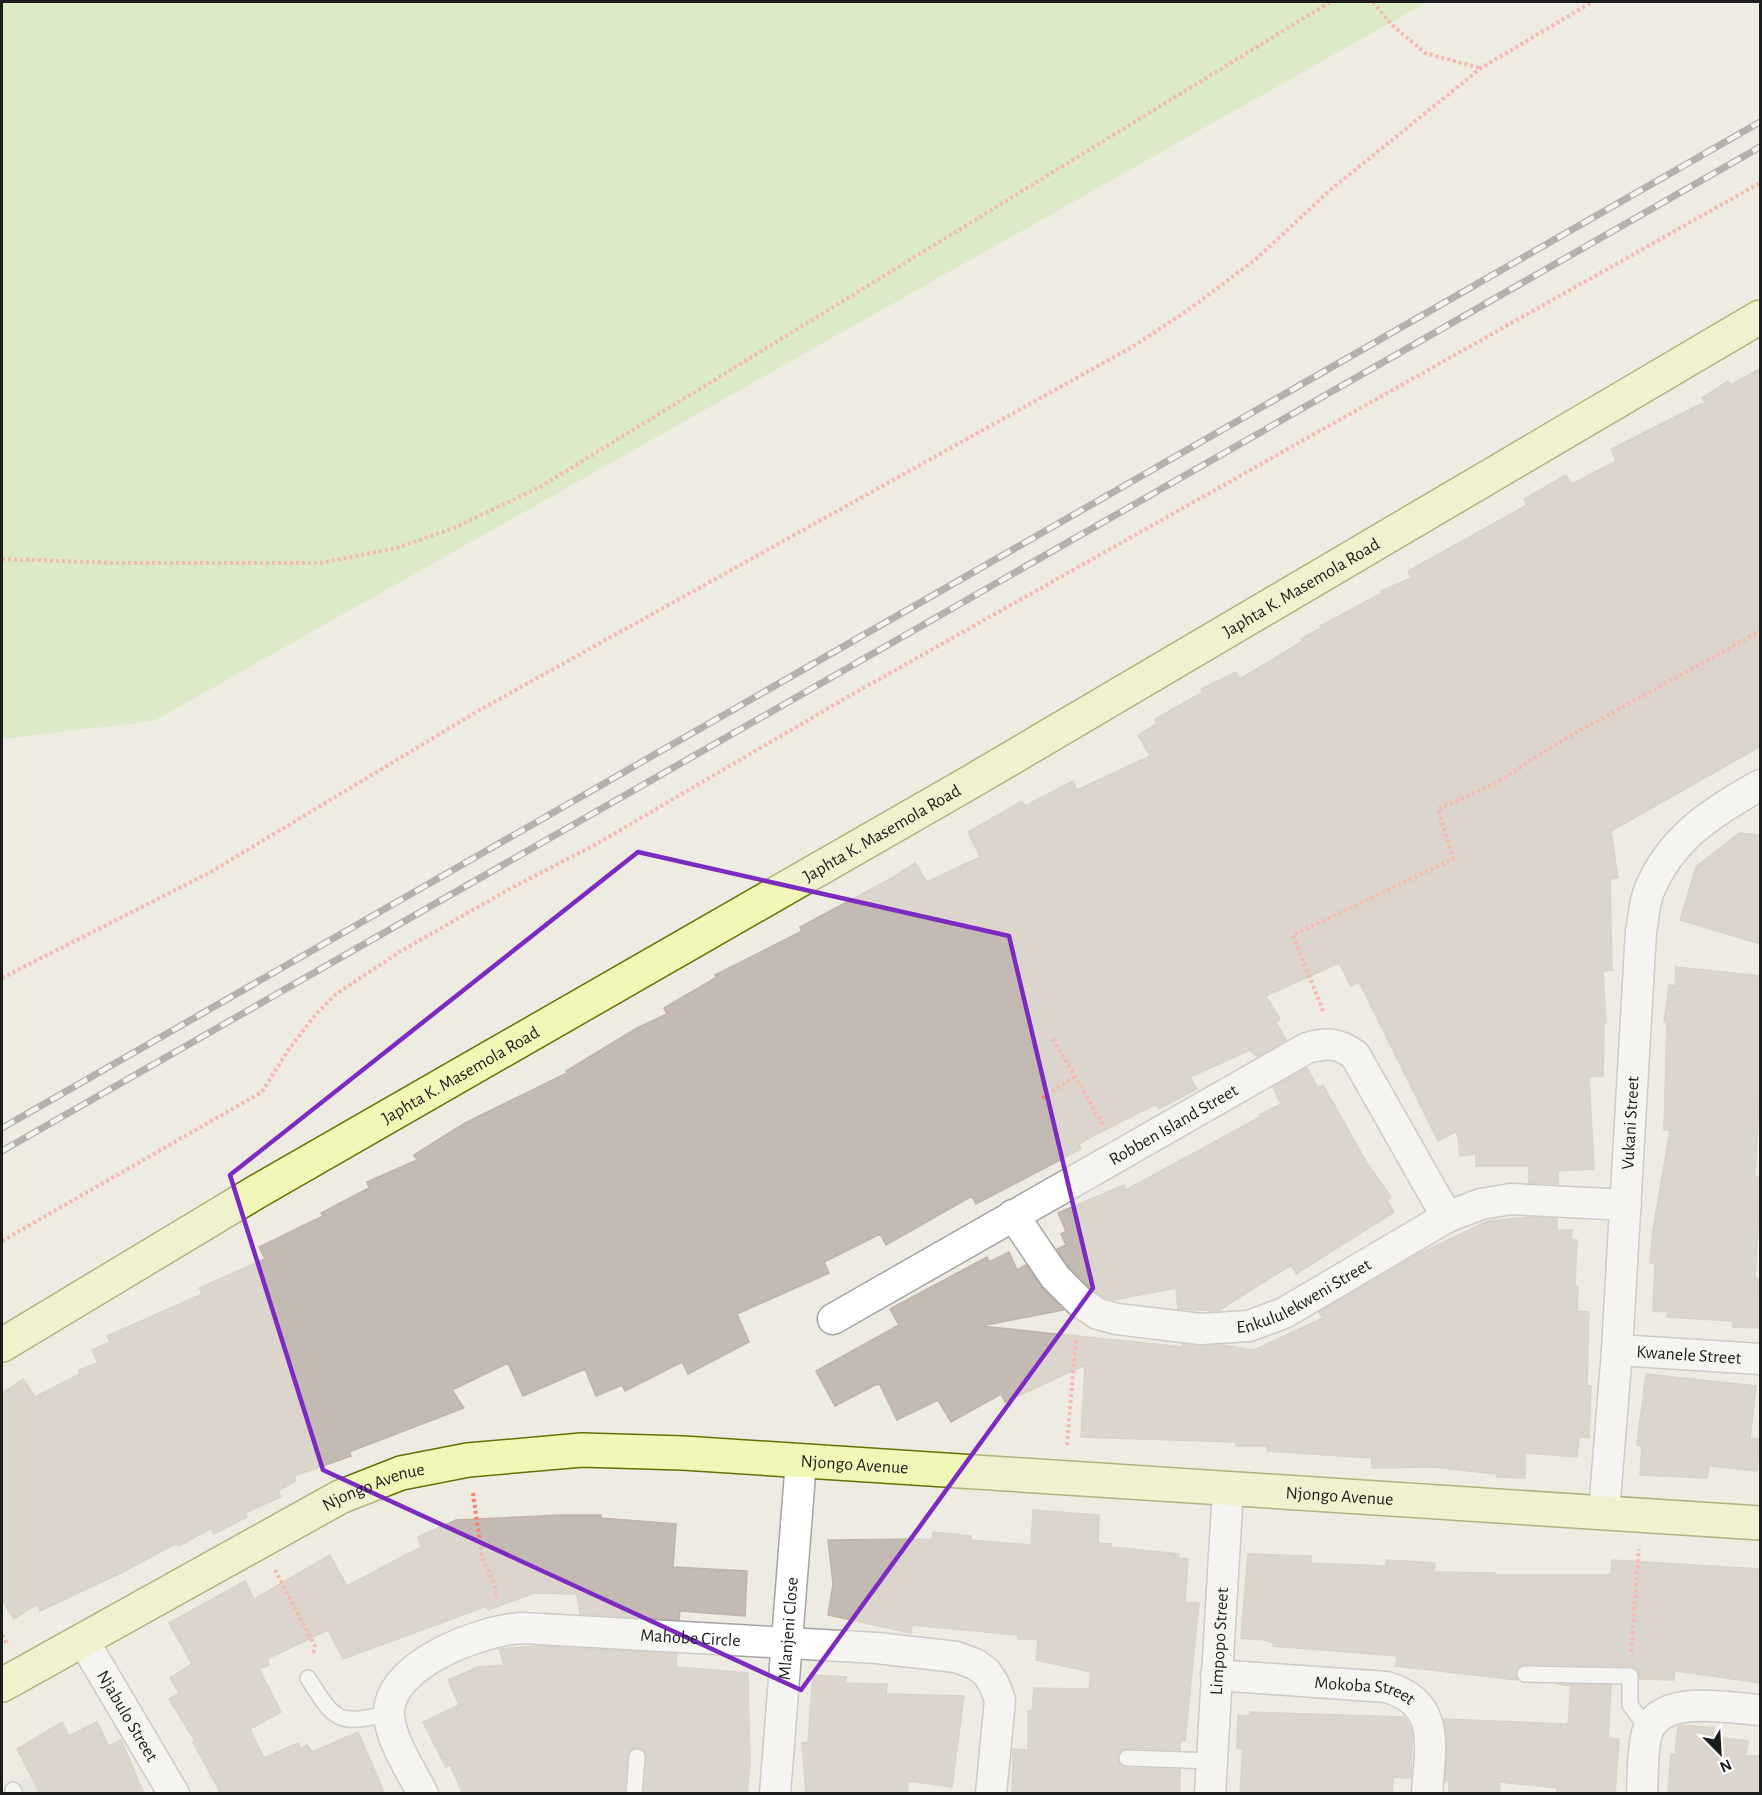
<svg xmlns="http://www.w3.org/2000/svg" width="1762" height="1795" font-family="'Alegreya Sans',sans-serif">
  <rect width="100%" height="100%" fill="#eeebe3"/>
  <path fill="#c5e8a9" d="M 2,2 L 1427,2 L 154,721 L 2,739 Z"/>
  <path fill="#e1e1e1" d="M 30,1777 L 40,1793 L 2,1794 L 2,1789 Z"/>
  <path fill="#c3bab3" stroke="#c0b3a6" stroke-width="1.5" d="M 1761,368 L 1761,746 L 1611,831 L 1618,878 L 1610,879 L 1612,970 L 1603,971 L 1606,1022 L 1604,1023 L 1603,1076 L 1589,1077 L 1594,1169 L 1558,1171 L 1558,1184 L 1529,1183 L 1529,1166 L 1476,1166 L 1476,1154 L 1460,1156 L 1457,1131 L 1438,1141 L 1359,982 L 1351,986 L 1339,963 L 1266,996 L 1280,1019 L 1276,1022 L 1286,1040 L 1257,1057 L 1250,1050 L 1190,1077 L 1197,1089 L 1159,1109 L 1156,1104 L 1095,1135 L 1079,1144 L 1081,1149 L 976,1204 L 972,1196 L 886,1245 L 880,1234 L 824,1262 L 829,1273 L 737,1314 L 749,1342 L 688,1374 L 682,1362 L 625,1391 L 622,1385 L 596,1396 L 585,1369 L 523,1396 L 508,1363 L 452,1390 L 464,1408 L 349,1452 L 351,1456 L 294,1476 L 296,1481 L 278,1491 L 281,1497 L 245,1513 L 247,1517 L 214,1534 L 211,1528 L 179,1546 L 177,1543 L 123,1572 L 40,1611 L 37,1604 L 14,1619 L 2,1600 L 2,1394 L 23,1379 L 35,1397 L 80,1374 L 79,1370 L 98,1363 L 92,1350 L 110,1342 L 107,1336 L 202,1294 L 199,1288 L 265,1259 L 259,1247 L 323,1216 L 321,1213 L 369,1188 L 367,1182 L 417,1160 L 414,1155 L 465,1123 L 567,1073 L 566,1071 L 637,1028 L 667,1014 L 664,1008 L 717,977 L 715,975 L 802,931 L 800,927 L 892,878 L 915,863 L 927,882 L 980,857 L 968,832 L 1022,801 L 1025,806 L 1073,781 L 1077,790 L 1150,756 L 1138,735 L 1157,724 L 1155,719 L 1203,692 L 1201,689 L 1236,672 L 1240,679 L 1303,641 L 1301,639 L 1321,628 L 1320,626 L 1382,593 L 1381,591 L 1411,578 L 1408,571 L 1527,505 L 1524,499 L 1566,475 L 1572,484 L 1616,461 L 1611,449 L 1705,402 L 1702,398 L 1728,381 L 1731,385 Z
    M 1739,833 L 1761,835 L 1761,944 L 1680,920 L 1696,867 Z
    M 1676,967 L 1761,976 L 1761,1067 L 1755,1177 L 1761,1178 L 1755,1278 L 1759,1279 L 1758,1293 L 1761,1293 L 1761,1328 L 1733,1327 L 1733,1321 L 1667,1317 L 1668,1312 L 1653,1311 L 1655,1263 L 1650,1263 L 1653,1230 L 1670,1130 L 1664,1130 L 1667,1022 L 1664,1022 L 1669,985 L 1675,986 Z
    M 1307,1068 L 1318,1088 L 1323,1085 L 1367,1163 L 1391,1197 L 1387,1201 L 1394,1212 L 1296,1274 L 1291,1265 L 1218,1311 L 1178,1309 L 1176,1288 L 1113,1300 L 1105,1298 L 1091,1289 L 1068,1266 L 1057,1249 L 1066,1245 L 1061,1234 L 1066,1231 L 1058,1213 L 1124,1185 L 1126,1190 L 1260,1117 L 1259,1115 L 1281,1104 L 1273,1087 Z
    M 1529,1217 L 1557,1219 L 1557,1230 L 1572,1230 L 1571,1240 L 1577,1240 L 1575,1287 L 1578,1287 L 1577,1311 L 1589,1312 L 1587,1386 L 1591,1386 L 1589,1438 L 1579,1437 L 1577,1457 L 1525,1453 L 1525,1478 L 1497,1477 L 1497,1474 L 1433,1467 L 1372,1468 L 1372,1458 L 1267,1451 L 1267,1446 L 1236,1446 L 1236,1442 L 1081,1437 L 1085,1365 L 1005,1402 L 1001,1394 L 951,1422 L 938,1400 L 897,1420 L 879,1383 L 835,1406 L 816,1371 L 899,1325 L 890,1309 L 987,1257 L 989,1262 L 1009,1252 L 1017,1270 L 1026,1265 L 1043,1289 L 1063,1310 L 981,1326 L 1183,1347 L 1182,1344 L 1222,1345 L 1254,1350 L 1323,1318 L 1319,1312 L 1419,1254 L 1488,1221 Z
    M 1646,1374 L 1756,1386 L 1750,1438 L 1760,1439 L 1757,1471 L 1709,1466 L 1707,1478 L 1640,1475 L 1642,1446 L 1637,1445 Z
    M 1033,1510 L 1099,1515 L 1098,1543 L 1111,1544 L 1111,1547 L 1179,1554 L 1178,1558 L 1188,1559 L 1185,1602 L 1199,1603 L 1185,1741 L 1180,1741 L 1180,1750 L 1127,1748 L 1119,1752 L 1117,1758 L 1121,1766 L 1127,1768 L 1180,1770 L 1180,1794 L 1012,1794 L 1013,1749 L 1028,1750 L 1028,1711 L 1032,1711 L 1034,1688 L 1089,1689 L 1091,1672 L 1036,1660 L 1038,1639 L 1018,1639 L 1018,1635 L 912,1625 L 911,1633 L 828,1615 L 833,1584 L 828,1540 L 932,1539 L 933,1532 L 971,1536 L 971,1540 L 1031,1545 Z
    M 560,1515 L 601,1515 L 601,1518 L 676,1524 L 673,1567 L 747,1571 L 745,1616 L 680,1611 L 679,1620 L 580,1614 L 577,1594 L 534,1593 L 488,1610 L 487,1606 L 343,1659 L 328,1630 L 267,1659 L 269,1665 L 259,1669 L 281,1712 L 250,1729 L 264,1758 L 298,1743 L 301,1748 L 307,1745 L 312,1752 L 358,1732 L 385,1794 L 221,1794 L 193,1742 L 195,1741 L 169,1699 L 179,1693 L 170,1678 L 192,1664 L 169,1623 L 245,1581 L 254,1599 L 330,1555 L 347,1586 L 421,1547 L 418,1537 L 456,1520 Z
    M 1248,1554 L 1311,1556 L 1311,1563 L 1386,1566 L 1386,1560 L 1435,1563 L 1434,1572 L 1495,1573 L 1495,1575 L 1611,1575 L 1612,1560 L 1761,1569 L 1761,1683 L 1675,1671 L 1674,1680 L 1640,1679 L 1638,1671 L 1630,1666 L 1525,1664 L 1516,1670 L 1517,1680 L 1396,1666 L 1397,1656 L 1273,1646 L 1274,1643 L 1264,1640 L 1241,1638 Z
    M 539,1646 L 677,1654 L 676,1667 L 748,1673 L 750,1766 L 747,1794 L 644,1794 L 647,1757 L 643,1749 L 637,1747 L 632,1749 L 627,1756 L 624,1794 L 463,1794 L 450,1765 L 446,1767 L 423,1722 L 459,1705 L 448,1680 L 478,1667 L 504,1665 L 499,1649 Z
    M 813,1675 L 846,1677 L 846,1683 L 887,1684 L 886,1694 L 964,1696 L 952,1787 L 908,1781 L 907,1794 L 806,1794 L 802,1743 L 808,1742 Z
    M 1556,1684 L 1611,1685 L 1608,1738 L 1619,1739 L 1615,1794 L 1557,1794 L 1557,1788 L 1500,1782 L 1499,1794 L 1449,1794 L 1449,1781 L 1445,1781 L 1447,1744 L 1444,1719 L 1568,1724 L 1571,1686 Z
    M 1250,1712 L 1405,1717 L 1412,1732 L 1411,1778 L 1393,1777 L 1392,1794 L 1240,1794 L 1243,1749 L 1237,1748 L 1238,1715 L 1249,1716 Z
    M 62,1722 L 69,1736 L 97,1722 L 109,1746 L 121,1740 L 144,1794 L 40,1794 L 17,1749 Z
    M 1682,1725 L 1714,1728 L 1713,1737 L 1748,1741 L 1746,1756 L 1761,1756 L 1761,1794 L 1668,1794 L 1671,1754 L 1675,1754 L 1678,1727 Z"/>
  <g fill="none" stroke-linecap="round" stroke-linejoin="round">
    <g stroke="#a4a4a4" stroke-width="18">
      <path id="lane" d="M 1525,1674 L 1630,1676 L 1630,1705 L 1641,1720 L 1654,1720
        M 308,1678 C 335,1721 338,1726 389,1713
        M 1127,1758 L 1212,1761
        M 13,1790 L 15,1794
        M 634,1794 L 637,1757"/>
    </g>
    <g stroke="#a4a4a4" stroke-width="33">
      <g id="street">
        <path id="s1" d="M 1013,1215 L 1055,1277 L 1080,1302 L 1098,1314 L 1117,1319 L 1201,1329 L 1249,1326 L 1284,1313 L 1447,1217 L 1481,1204 L 1511,1199 L 1626,1205"/>
        <path id="s2" d="M 833,1319 L 1307,1048 C 1327,1042 1338,1043 1355,1055 L 1447,1217"/>
        <path id="s3" d="M 1617,1350 L 1760,1359"/>
        <path id="s4" d="M 1604,1512 L 1617,1350 L 1641,931 C 1644,919 1644,903 1649,891 C 1671,837 1713,812 1760,785"/>
        <path id="s5" d="M 83,1640 L 174,1794"/>
        <path id="s6" d="M 1216,1675 L 1386,1687 C 1442,1703 1430,1747 1427,1794"/>
        <path id="s7" d="M 423,1794 C 411,1770 390,1740 389,1714 C 388,1664 482,1630 522,1628 L 877,1648 L 956,1657 L 975,1664 L 986,1672 L 994,1684 L 1000,1700 L 991,1794"/>
        <path id="s8" d="M 775,1794 L 801,1461"/>
        <path id="s9" d="M 1210,1794 L 1228,1489"/>
        <path d="M 1642,1794 C 1643,1774 1642,1752 1647,1733 C 1660,1693 1728,1708 1760,1710"/>
      </g>
    </g>
    <g stroke="#617306" stroke-width="36">
      <g id="secondary">
        <path id="s10" d="M 2,1345 L 258,1191 L 974,780 L 1760,317"/>
        <path id="s11" d="M 2,1685 L 340,1497 L 401,1473 L 468,1460 L 582,1450 L 683,1453 L 1760,1523"/>
      </g>
    </g>
    <path stroke="#f8816b" stroke-width="4" stroke-dasharray="3 3" stroke-linecap="butt" d="M 1373,2 L 1391,24 L 1425,53 L 1480,68
      M 2,559 L 116,563 L 320,563 L 397,548 L 456,527 L 540,487 L 1330,2
      M 2,978 L 209,873 L 478,711 L 1132,347 L 1188,310 L 1255,260 L 1329,191 L 1481,68 L 1592,2
      M 1323,1011 L 1293,935 L 1453,859 L 1438,809 L 1496,783 L 1563,740 L 1760,631
      M 1053,1039 L 1104,1126
      M 1042,1098 L 1074,1077
      M 2,1241 L 262,1092 L 289,1049 L 316,1014 L 336,994 L 401,951 L 515,886 L 593,846 L 844,699 L 1760,183
      M 1067,1445 L 1076,1339
      M 473,1493 L 482,1557 L 495,1586 L 497,1599
      M 275,1570 L 315,1646 L 313,1654
      M 2,1635 L 7,1644
      M 1631,1652 L 1639,1549"/>
    <use href="#lane" stroke="#fff" stroke-width="15"/>
    <use href="#street" stroke="#fff" stroke-width="30"/>
    <use href="#secondary" stroke="#f1f8b7" stroke-width="33"/>
    <g stroke="#6b6b6b" stroke-width="7">
      <path id="rail" d="M 2,1128 L 1760,122
        M 2,1151 L 1760,147"/>
    </g>
    <use href="#rail" stroke="#fff" stroke-width="4.5" stroke-dasharray="14" stroke-linecap="butt"/>
  </g>
  <path d="M0 0H1762V1795H0ZM 638,852 L 1009,936 L 1093,1288 L 801,1690 L 323,1470 L 230,1175 Z" fill="#eeebe3" fill-opacity=".55" fill-rule="evenodd"/>
  <path fill="none" stroke="#7b2cbf" stroke-width="4.5" stroke-linejoin="round" d="M 638,852 L 1009,936 L 1093,1288 L 801,1690 L 323,1470 L 230,1175 Z"/>
  <g text-anchor="middle" stroke-width="4.5" stroke-linejoin="round" paint-order="stroke">
    <g font-size="18" fill="#1d1d1d" stroke="#fff">
      <text dy="6" stroke="none"><textPath href="#s10" startOffset="1504">Japhta K. Masemola Road</textPath></text>
      <text dy="6" stroke="none"><textPath href="#s10" startOffset="1018">Japhta K. Masemola Road</textPath></text>
      <text dy="6" stroke="none"><textPath href="#s10" startOffset="532">Japhta K. Masemola Road</textPath></text>
      <text dy="6" stroke="none"><textPath href="#s4" startOffset="390">Vukani Street</textPath></text>
      <text dy="6" stroke="none"><textPath href="#s2" startOffset="392">Robben Island Street</textPath></text>
      <text dy="6" stroke="none"><textPath href="#s1" startOffset="346">Enkululekweni Street</textPath></text>
      <text dy="6" stroke="none"><textPath href="#s3" startOffset="72">Kwanele Street</textPath></text>
      <text dy="6" stroke="none"><textPath href="#s11" startOffset="908">Njongo Avenue</textPath></text>
      <text dy="6" stroke="none"><textPath href="#s11" startOffset="422">Njongo Avenue</textPath></text>
      <text dy="6" stroke="none"><textPath href="#s11" startOffset="1394">Njongo Avenue</textPath></text>
      <text dy="6" stroke="none"><textPath href="#s8" startOffset="166">Mlanjeni Close</textPath></text>
      <text dy="6" stroke="none"><textPath href="#s7" startOffset="426">Mahobe Circle</textPath></text>
      <text dy="6" stroke="none"><textPath href="#s9" startOffset="153">Limpopo Street</textPath></text>
      <text dy="6" stroke="none"><textPath href="#s6" startOffset="150">Mokoba Street</textPath></text>
      <text dy="6" stroke="none"><textPath href="#s5" startOffset="88">Njabulo Street</textPath></text>
    </g>
  </g>
  <rect width="1762" height="1795" fill="none" stroke="#1d1d1d" stroke-width="6"/>
  <g transform="translate(1720 1753) rotate(156)" stroke="#ffffff" stroke-width="4.5" paint-order="stroke">
  <path d="M0-4.5L10 22L0 15L-10 22Z" fill="#1d1d1d"/>
  <text y="-9" font-size="16" font-weight="bold" text-anchor="middle" fill="#1d1d1d">N</text>
  </g>
</svg>
